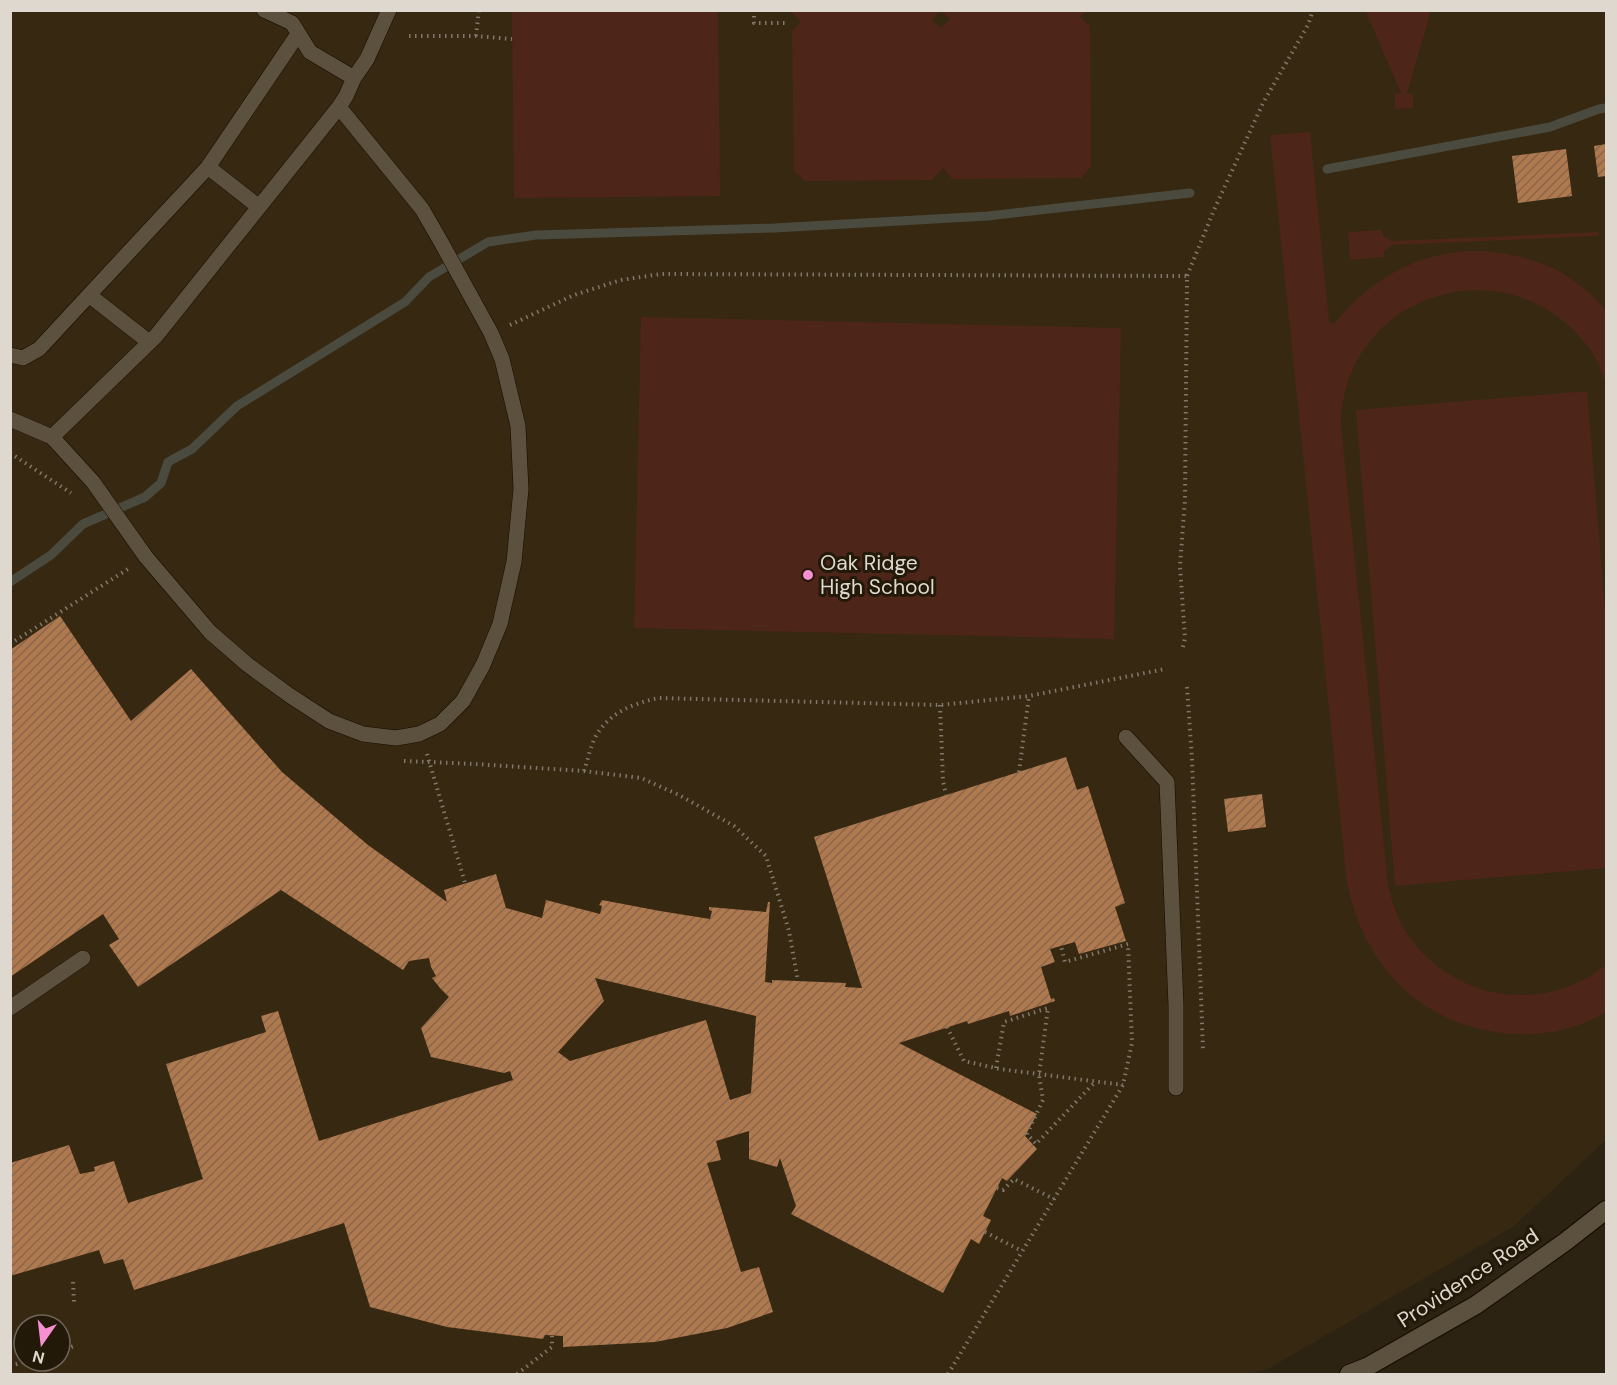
<svg xmlns="http://www.w3.org/2000/svg" width="1617" height="1385" font-family="'DM Sans',sans-serif">
  <defs>
    <pattern id="building-hatch" width="6" height="6" patternUnits="userSpaceOnUse" patternTransform="scale(1.5)"><rect width="6" height="6" fill="#af7950"/><path d="M-1 1l2-2M0 6l6-6M5 7l2-2" fill="none" stroke="#89654a"/></pattern>
  </defs>
  <rect width="100%" height="100%" fill="#2d2313"/>
  <path fill="#362811" fill-rule="evenodd" d="M 10,11 L 1606,11 L 1606,1140 L 1513,1227 L 1268,1369 L 1248,1374 L 11,1374 ZM 24,1325 L 60,1325 L 60,1361 L 24,1361 Z"/>
  <path fill="#4e2619" d="M 512,11 L 718,11 L 720,196 L 514,198 Z
    M 792,11 L 940,11 L 932,20 L 941,28 L 950,19 L 941,11 L 1087,11 L 1080,17 L 1090,26 L 1091,167 L 1081,178 L 952,179 L 943,168 L 932,180 L 805,181 L 794,171 L 792,31 L 801,22 L 792,13 Z
    M 1371,11 L 1431,11 L 1407,93 L 1413,94 L 1413,108 L 1395,109 L 1395,94 L 1401,93 L 1366,12 Z
    M 1310,132 L 1329,321 L 1332,324 L 1335,323 C 1382,264 1453,236 1527,259 C 1535,261 1544,264 1553,268 C 1573,278 1591,293 1606,310 L 1606,385 C 1602,372 1597,358 1589,348 C 1510,241 1343,292 1341,425 L 1388,885 C 1392,902 1397,917 1406,932 C 1450,1000 1543,1016 1606,965 L 1606,1012 C 1573,1032 1534,1038 1496,1032 C 1415,1020 1363,961 1347,883 L 1270,135 Z
    M 1382,230 L 1383,236 L 1392,241 L 1598,232 L 1598,236 L 1392,245 L 1384,251 L 1384,257 L 1350,260 L 1348,232 Z
    M 641,317 L 1121,328 L 1114,639 L 634,628 Z
    M 1587,391 L 1606,622 L 1606,868 L 1395,886 L 1356,410 Z"/>
  <g fill="none" stroke-linecap="round" stroke-linejoin="round">
    <path stroke="#4b4a3e" stroke-width="9" d="M 1327,169 L 1550,127 L 1599,109 L 1606,108
      M 10,582 L 51,555 L 83,524 L 145,497 L 161,483 L 168,462 L 192,449 L 237,406 L 405,302 L 429,277 L 488,242 L 536,235 L 774,228 L 988,216 L 1190,193"/>
  </g>
  <path fill="url(#building-hatch)" fill-rule="evenodd" d="M 1606,144 L 1606,176 L 1598,177 L 1594,146 Z
    M 1566,149 L 1572,196 L 1518,203 L 1512,156 Z
    M 60,616 L 131,721 L 191,669 L 282,772 L 368,845 L 447,902 L 444,890 L 496,874 L 506,908 L 542,918 L 546,900 L 600,914 L 602,906 L 599,905 L 602,900 L 660,911 L 710,919 L 712,911 L 709,910 L 709,907 L 766,912 L 768,902 L 770,902 L 765,982 L 772,983 L 772,980 L 846,983 L 845,987 L 862,988 L 814,837 L 1066,757 L 1077,790 L 1088,786 L 1125,903 L 1115,907 L 1126,941 L 1079,954 L 1075,942 L 1050,949 L 1055,962 L 1041,967 L 1051,999 L 1054,998 L 1055,1001 L 1010,1016 L 1009,1011 L 968,1024 L 967,1021 L 899,1043 L 1037,1114 L 1025,1136 L 1037,1149 L 1007,1181 L 1002,1178 L 983,1216 L 991,1220 L 979,1244 L 971,1239 L 943,1293 L 791,1214 L 796,1206 L 780,1158 L 777,1167 L 749,1159 L 749,1131 L 716,1141 L 721,1160 L 707,1163 L 741,1272 L 759,1267 L 773,1312 L 727,1328 L 655,1342 L 563,1347 L 563,1336 L 545,1335 L 543,1339 L 447,1327 L 370,1307 L 344,1223 L 134,1290 L 123,1259 L 104,1264 L 99,1250 L 10,1276 L 10,1163 L 69,1145 L 80,1174 L 95,1171 L 94,1167 L 114,1161 L 128,1203 L 203,1179 L 166,1064 L 266,1032 L 261,1016 L 278,1011 L 319,1141 L 513,1080 L 510,1071 L 504,1073 L 431,1057 L 421,1028 L 449,997 L 440,988 L 432,978 L 436,976 L 431,967 L 429,958 L 409,961 L 403,970 L 281,890 L 138,987 L 109,945 L 119,939 L 103,914 L 10,977 L 10,650 ZM 595,978 L 756,1016 L 751,1093 L 730,1100 L 706,1020 L 570,1061 L 558,1052 L 604,1001 Z
    M 1262,794 L 1266,827 L 1228,832 L 1224,799 Z"/>
  <g fill="none" stroke-linecap="round" stroke-linejoin="round">
    <g stroke="#150c01" stroke-width="16">
      <path id="lane" d="M 264,10 L 292,23 L 310,52 L 354,78
        M 259,207 L 208,167 L 298,34
        M 89,295 L 208,167
        M 10,355 L 23,358 L 39,349 L 89,295 L 149,342
        M 10,419 L 52,437 L 156,336 L 339,107 L 346,96 L 354,78 L 367,59 L 389,10
        M 52,437 L 93,482 L 146,557 L 210,632 L 248,665 L 289,695 L 329,721 L 363,734 L 396,738 L 419,734 L 440,724 L 463,701 L 483,665 L 500,624 L 514,562 L 521,489 L 518,426 L 502,359 L 491,333 L 441,242 L 422,209 L 339,107
        M 1126,737 L 1167,782 L 1176,1006 L 1176,1088
        M 10,1008 L 83,958"/>
    </g>
    <g stroke="#150c01" stroke-width="20">
      <path id="secondary" d="M 1349,1374 L 1367,1367 L 1476,1305 L 1565,1242 L 1606,1210"/>
    </g>
    <path stroke="#81786b" stroke-width="4" stroke-dasharray="1.5 4.5" stroke-linecap="butt" d="M 754,10 L 754,23 L 787,23
      M 409,36 L 476,36 L 512,39
      M 476,36 L 479,10
      M 510,325 L 574,295 L 621,280 L 661,274 L 1187,276
      M 10,453 L 71,493
      M 10,644 L 128,569
      M 1183,647 L 1185,638 L 1180,566 L 1185,499 L 1187,276 L 1214,210 L 1263,103 L 1308,25 L 1313,10
      M 1187,687 L 1192,759 L 1203,1050
      M 940,705 L 943,781 L 946,795
      M 427,754 L 465,883
      M 404,761 L 474,764 L 584,771 L 641,778 L 679,795 L 734,826 L 766,856 L 789,931 L 798,981
      M 584,771 C 588,759 591,744 597,734 C 612,711 633,704 658,698 L 940,705 L 1029,696 L 1165,669
      M 1019,772 L 1029,696
      M 947,1027 L 964,1061 L 1000,1069 L 1123,1085
      M 996,1068 L 1004,1022 L 1048,1008 L 1039,1075 L 1043,1100 L 1027,1134 L 1036,1144 L 1095,1082
      M 997,1188 L 1003,1190 L 1014,1179 L 1054,1199
      M 985,1232 L 1022,1251
      M 73,1282 L 74,1302
      M 60,1351 L 77,1345
      M 10,1366 L 27,1361
      M 517,1374 L 552,1347 L 552,1336
      M 948,1374 L 1123,1085 L 1132,1043 L 1128,944 L 1065,962 L 1061,946"/>
    <use href="#lane" stroke="#5c503f" stroke-width="15"/>
    <use href="#secondary" stroke="#5c503f" stroke-width="18"/>
  </g>
  <circle fill="#f690d1" stroke="#231909" stroke-width="2" cx="808" cy="575" r="6"/>
  <g text-anchor="middle" stroke-width="6" stroke-linejoin="round" paint-order="stroke">
    <g font-size="21" fill="#dfd8ce" stroke="#231909" text-anchor="start">
      <text x="820" y="570">Oak Ridge<tspan x="820" dy="24">High School</tspan></text>
    </g>
    <g font-size="21" fill="#dfd8ce" stroke="#231909">
      <text transform="translate(1468 1278) rotate(-33)" y="7">Providence Road</text>
    </g>
  </g>
  <rect width="1617" height="1385" fill="none" stroke="#dfd8ce" stroke-width="24"/>
  <g transform="translate(42 1343) rotate(194)"><circle r="28" fill="#231909" stroke="#6e6558" stroke-width="1.5"/>
  <path d="M0-4.5L10 22L0 15L-10 22Z" fill="#f690d1"/>
  <text y="-9" font-size="16" font-weight="bold" text-anchor="middle" fill="#dfd8ce">N</text>
  </g>
</svg>
